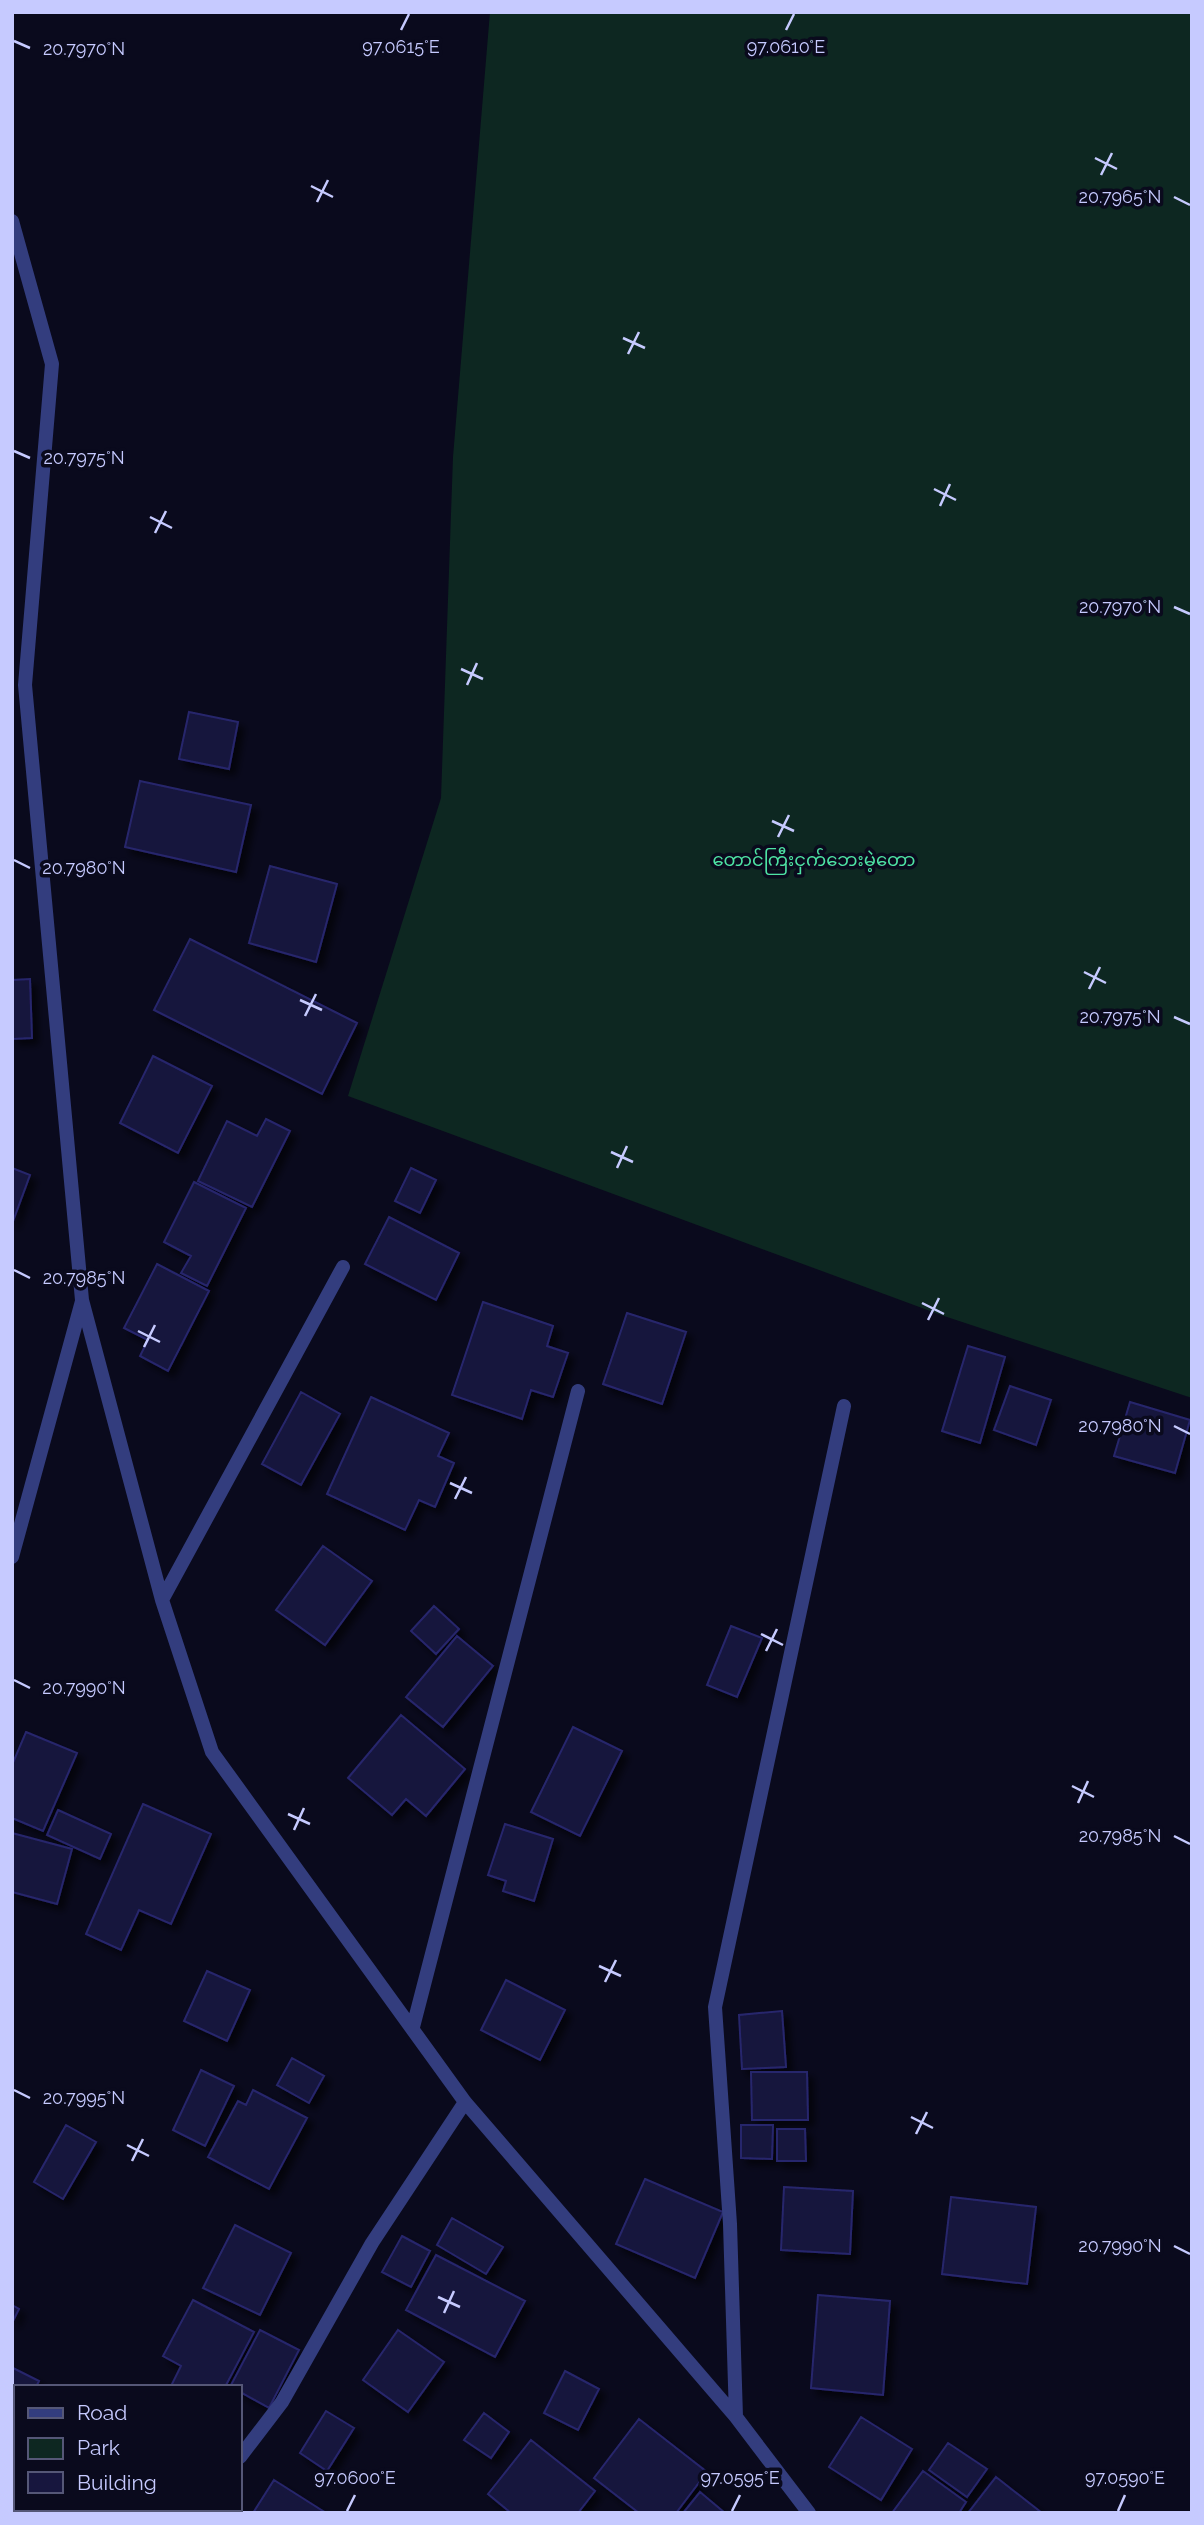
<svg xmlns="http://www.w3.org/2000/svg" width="1204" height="2525" font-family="Raleway,'Noto Sans Myanmar',sans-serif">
  <defs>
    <filter id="shadow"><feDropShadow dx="6" dy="6" stdDeviation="3.5" flood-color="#0009"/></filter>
  </defs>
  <rect width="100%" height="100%" fill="#0a0a1d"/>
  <path fill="#0d2721" d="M 490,12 L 1192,12 L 1192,1398 L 941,1315 L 348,1096 L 441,798 L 453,457 Z"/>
  <path fill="#17163e" stroke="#28266c" stroke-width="2" filter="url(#shadow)" d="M 189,712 L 238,722 L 229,769 L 179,759 Z
    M 140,781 L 251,805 L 236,872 L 125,847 Z
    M 270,866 L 337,884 L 316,962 L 249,943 Z
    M 190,939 L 357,1023 L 322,1094 L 154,1010 Z
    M 30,979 L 32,1038 L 12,1039 L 12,980 Z
    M 153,1056 L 212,1086 L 178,1153 L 120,1123 Z
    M 266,1119 L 290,1131 L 252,1207 L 198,1181 L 227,1121 L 257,1136 Z
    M 12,1168 L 30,1175 L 12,1224 Z
    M 411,1168 L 436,1180 L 420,1213 L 395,1201 Z
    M 194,1182 L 246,1208 L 207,1286 L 181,1273 L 191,1256 L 164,1242 Z
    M 389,1217 L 459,1253 L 436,1300 L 365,1264 Z
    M 157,1264 L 209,1291 L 168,1371 L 140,1356 L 148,1340 L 124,1328 Z
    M 483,1302 L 553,1326 L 547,1346 L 568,1353 L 553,1397 L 531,1390 L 522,1419 L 452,1395 Z
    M 627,1313 L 686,1332 L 662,1404 L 603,1384 Z
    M 968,1346 L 1005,1357 L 980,1443 L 942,1431 Z
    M 1010,1386 L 1051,1400 L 1036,1445 L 994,1430 Z
    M 301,1392 L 340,1414 L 301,1485 L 262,1464 Z
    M 371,1397 L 449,1433 L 438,1456 L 454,1463 L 435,1507 L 419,1500 L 405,1530 L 327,1494 Z
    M 1130,1402 L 1190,1420 L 1175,1473 L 1114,1456 Z
    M 323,1546 L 372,1581 L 325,1645 L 276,1610 Z
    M 434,1606 L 459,1629 L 436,1654 L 411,1631 Z
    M 731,1626 L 762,1638 L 737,1697 L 707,1685 Z
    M 457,1636 L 493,1666 L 443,1727 L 406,1697 Z
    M 401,1715 L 465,1769 L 426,1816 L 406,1799 L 392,1815 L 348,1778 Z
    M 573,1727 L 622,1751 L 580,1836 L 531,1812 Z
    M 26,1732 L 77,1753 L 43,1831 L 12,1818 L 12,1765 Z
    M 143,1804 L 211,1834 L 171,1924 L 139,1910 L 121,1950 L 86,1934 Z
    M 58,1810 L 111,1834 L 100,1859 L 47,1835 Z
    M 505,1824 L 553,1839 L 534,1901 L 503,1891 L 506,1881 L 488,1875 Z
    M 12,1833 L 72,1849 L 57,1904 L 12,1892 Z
    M 207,1971 L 250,1990 L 227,2041 L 184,2021 Z
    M 506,1980 L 565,2010 L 540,2060 L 481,2030 Z
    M 782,2011 L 786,2067 L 742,2069 L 739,2015 Z
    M 292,2058 L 324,2076 L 309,2103 L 277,2085 Z
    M 201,2070 L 234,2086 L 205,2146 L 173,2130 Z
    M 751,2072 L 807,2072 L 808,2120 L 752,2120 Z
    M 253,2090 L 307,2118 L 269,2189 L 208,2157 L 238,2101 L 246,2105 Z
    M 66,2125 L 96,2142 L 63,2199 L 34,2182 Z
    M 741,2125 L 773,2125 L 772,2159 L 741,2158 Z
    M 777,2129 L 805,2129 L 806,2161 L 777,2161 Z
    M 645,2179 L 723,2212 L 695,2278 L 616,2244 Z
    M 784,2187 L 853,2191 L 850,2254 L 781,2250 Z
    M 951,2197 L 1036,2207 L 1027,2284 L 942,2274 Z
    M 452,2218 L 503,2247 L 486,2274 L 437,2245 Z
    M 235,2225 L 291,2253 L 260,2315 L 203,2288 Z
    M 402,2236 L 430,2251 L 411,2287 L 382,2272 Z
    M 436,2255 L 525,2301 L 495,2357 L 406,2310 Z
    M 818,2295 L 890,2301 L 883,2395 L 811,2388 Z
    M 193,2300 L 254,2332 L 225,2387 L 177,2387 L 172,2384 L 181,2366 L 163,2356 Z
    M 12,2305 L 19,2309 L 12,2323 Z
    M 260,2330 L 299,2350 L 269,2408 L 240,2392 L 240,2387 L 230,2387 Z
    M 398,2330 L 444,2362 L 408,2412 L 363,2380 Z
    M 13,2368 L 39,2381 L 36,2387 L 16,2387 L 16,2427 L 12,2434 Z
    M 565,2371 L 599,2389 L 578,2430 L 544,2413 Z
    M 326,2411 L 354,2428 L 327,2471 L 300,2453 Z
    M 484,2413 L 509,2432 L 491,2458 L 464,2440 Z
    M 861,2417 L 912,2449 L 881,2500 L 829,2467 Z
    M 639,2419 L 707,2472 L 676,2513 L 639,2513 L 594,2478 Z
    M 531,2440 L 595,2491 L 578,2513 L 511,2513 L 488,2494 Z
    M 948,2443 L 987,2469 L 967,2497 L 929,2470 Z
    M 923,2471 L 966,2502 L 959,2513 L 892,2513 Z
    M 996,2477 L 1042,2513 L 968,2513 Z
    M 274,2480 L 326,2513 L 253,2513 Z
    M 700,2492 L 725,2513 L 683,2513 Z
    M 141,2509 L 169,2509 L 166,2513 L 146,2513 Z"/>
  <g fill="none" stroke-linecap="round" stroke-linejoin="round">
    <path stroke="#333d7e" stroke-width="14" d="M 12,221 L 52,364 L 25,685 L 82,1300 L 162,1600 L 212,1752 L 465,2102 L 736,2417 L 809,2513
      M 12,1557 L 82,1301
      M 162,1600 L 343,1267
      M 413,2027 L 578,1391
      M 736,2417 L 730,2224 L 715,2007 L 844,1406
      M 240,2457 L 282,2402 L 372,2243 L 465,2102
      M 12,2463 L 16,2464
      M 113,2509 L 120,2513
      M 198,2513 L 201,2509"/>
  </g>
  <path fill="none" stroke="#c6caff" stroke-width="2.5" d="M 401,30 L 409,14M 786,30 L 794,14M 14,41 L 30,48M 1095,158 L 1117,169M 1101,175 L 1112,153M 311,186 L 333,197M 1174,197 L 1190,205M 317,202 L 328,180M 623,338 L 645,348M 628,354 L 639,332M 14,451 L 30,458M 934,489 L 956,500M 940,506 L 950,484M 150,517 L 172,528M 155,533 L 166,511M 1174,607 L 1190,614M 461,669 L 483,679M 467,685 L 477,663M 772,821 L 794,831M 778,837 L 789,815M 14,860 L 30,868M 1084,972 L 1106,983M 1089,989 L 1100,967M 300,1000 L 322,1010M 305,1016 L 316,994M 1174,1017 L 1190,1024M 611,1152 L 633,1162M 617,1168 L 627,1146M 14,1270 L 30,1278M 922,1303 L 944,1314M 928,1320 L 939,1298M 138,1331 L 160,1342M 144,1347 L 155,1325M 1174,1426 L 1190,1434M 450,1483 L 472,1493M 455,1499 L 466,1477M 761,1634 L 783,1645M 766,1651 L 777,1629M 14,1680 L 30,1688M 1072,1786 L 1094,1797M 1078,1803 L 1088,1781M 288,1814 L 310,1824M 294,1830 L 304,1808M 1174,1836 L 1190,1844M 599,1966 L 621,1976M 605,1982 L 616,1960M 14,2090 L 30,2098M 911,2117 L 933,2128M 916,2134 L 927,2112M 127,2145 L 149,2156M 132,2161 L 143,2139M 1174,2246 L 1190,2254M 438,2297 L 460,2307M 444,2313 L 454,2291M 347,2511 L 355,2495M 732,2511 L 740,2495M 1118,2511 L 1125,2495"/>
  <g text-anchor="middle" stroke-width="7" stroke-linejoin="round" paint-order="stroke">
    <g font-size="18" fill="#4ee3a4" stroke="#0a0a1d">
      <text x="814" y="866">တောင်ကြီးငှက်ဘေးမဲ့တော</text>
    </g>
  </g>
  <g font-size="18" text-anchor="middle" fill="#c6caff" stroke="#0a0a1d" stroke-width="7" stroke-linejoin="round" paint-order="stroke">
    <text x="401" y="53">97.0615°E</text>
    <text x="786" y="53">97.0610°E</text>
    <text x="84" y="55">20.7970°N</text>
    <text x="1120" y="203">20.7965°N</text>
    <text x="84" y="464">20.7975°N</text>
    <text x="1120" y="613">20.7970°N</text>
    <text x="84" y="874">20.7980°N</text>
    <text x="1120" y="1023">20.7975°N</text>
    <text x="84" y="1284">20.7985°N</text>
    <text x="1120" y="1432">20.7980°N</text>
    <text x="84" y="1694">20.7990°N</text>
    <text x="1120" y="1842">20.7985°N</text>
    <text x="84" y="2104">20.7995°N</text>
    <text x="1120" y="2252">20.7990°N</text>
    <text x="355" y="2484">97.0600°E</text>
    <text x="740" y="2484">97.0595°E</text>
    <text x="1125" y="2484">97.0590°E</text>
  </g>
  <rect width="1204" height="2525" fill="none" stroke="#c6caff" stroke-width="28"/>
  <rect x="14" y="2385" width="228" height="126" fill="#0a0a1d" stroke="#555777" stroke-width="2"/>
  <rect x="28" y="2408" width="35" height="10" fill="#333d7e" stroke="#555777" stroke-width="2"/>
  <text x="77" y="2420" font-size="21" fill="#c6caff">Road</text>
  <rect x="28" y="2438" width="35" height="21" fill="#0d2721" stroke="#555777" stroke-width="2"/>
  <text x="77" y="2455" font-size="21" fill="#c6caff">Park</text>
  <rect x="28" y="2472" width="35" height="21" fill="#17163e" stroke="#555777" stroke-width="2"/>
  <text x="77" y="2490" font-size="21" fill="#c6caff">Building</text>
</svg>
